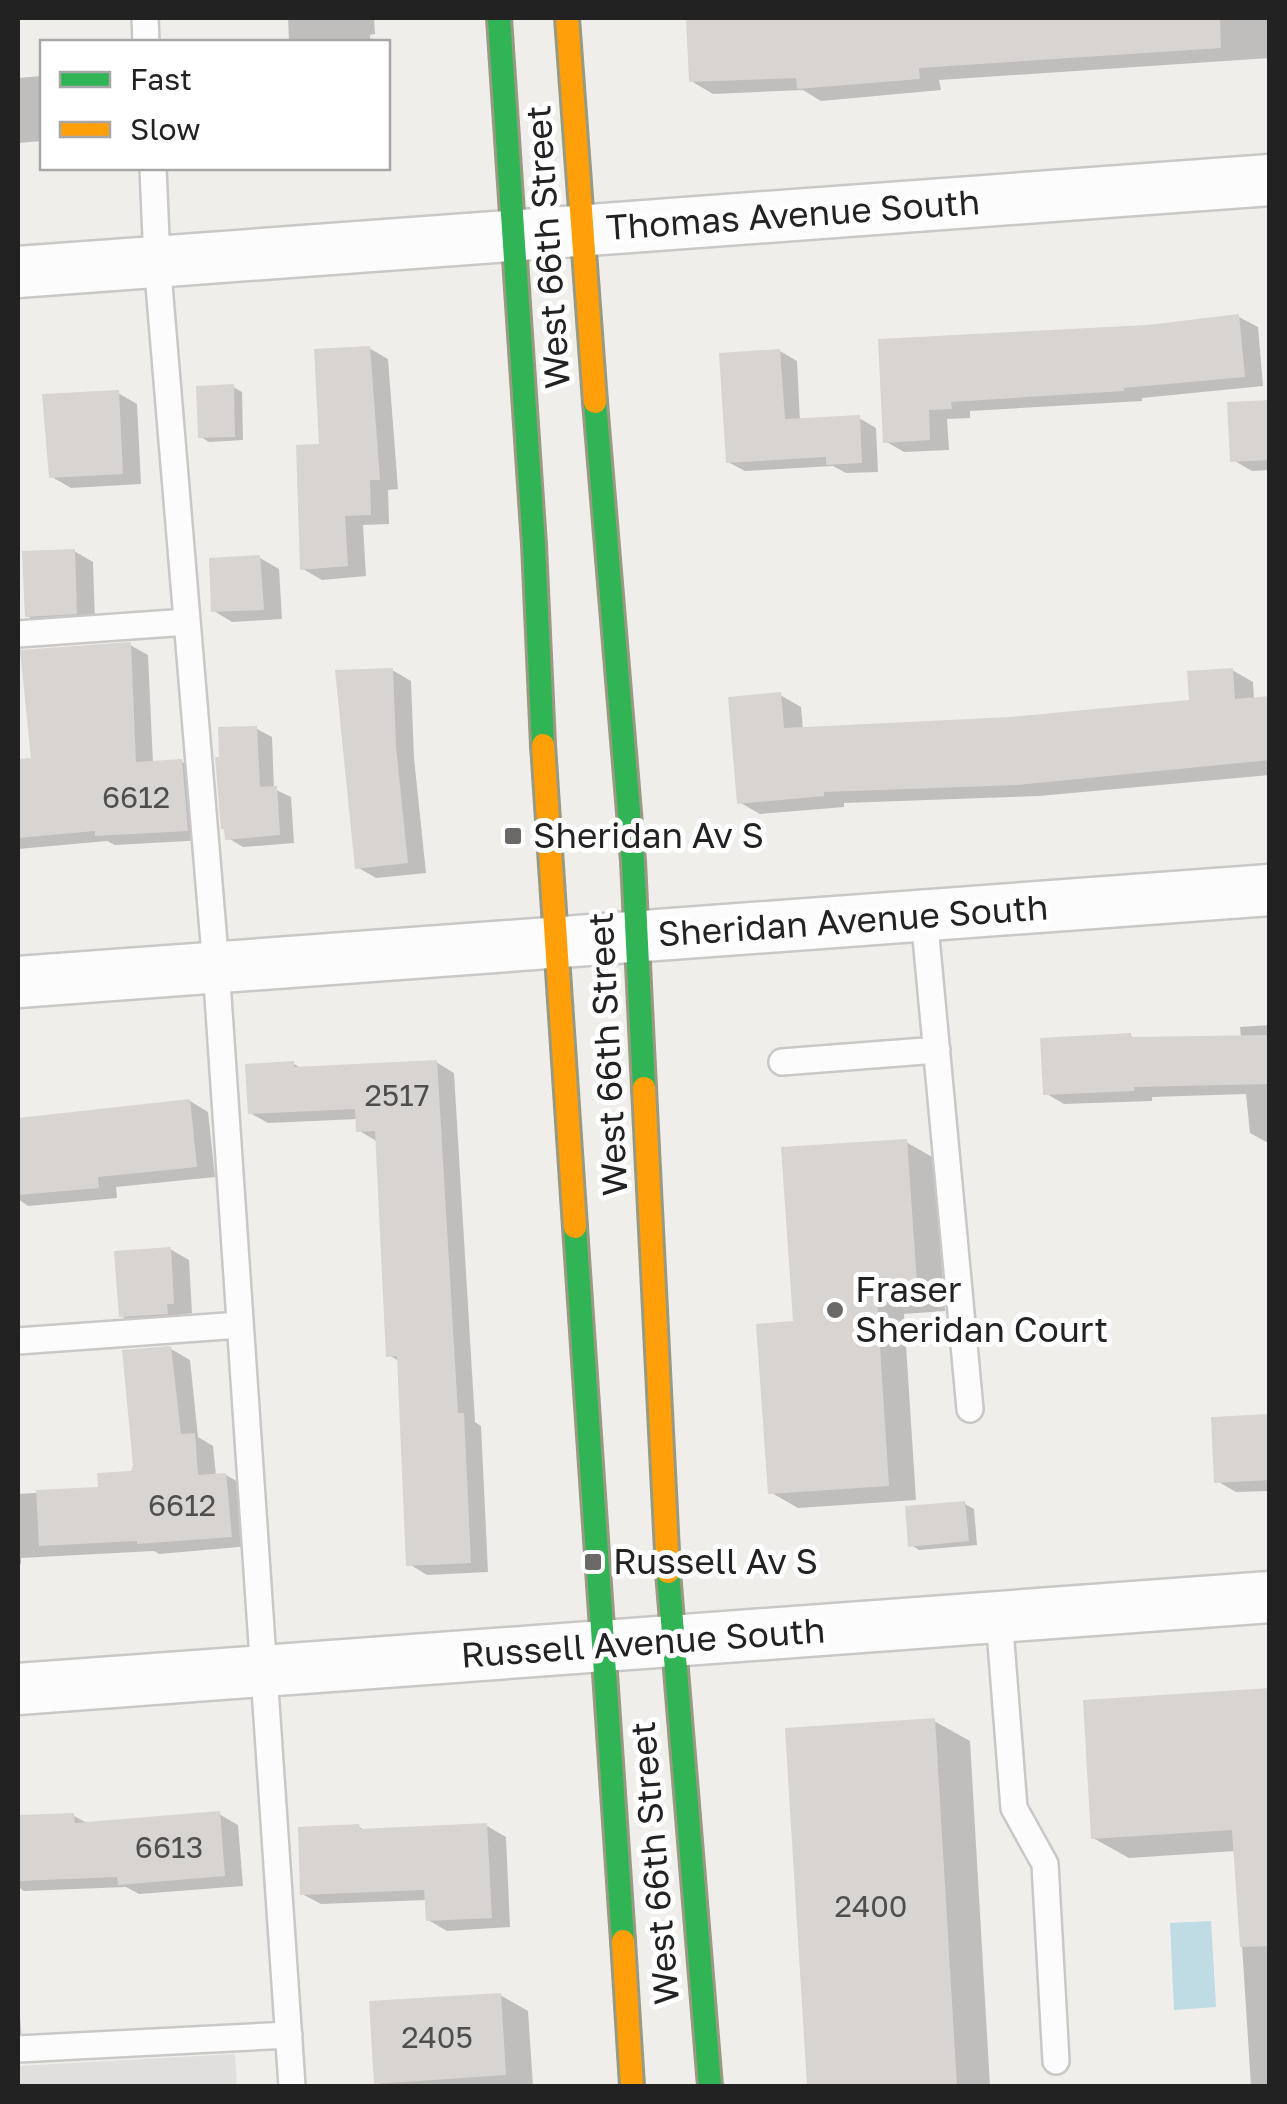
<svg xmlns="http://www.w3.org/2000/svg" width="1287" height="2104" font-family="'Golos Text',sans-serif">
  <rect width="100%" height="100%" fill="#f0eeeb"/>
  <path fill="#e0dfde" d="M 235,2054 L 237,2086 L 18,2086 L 18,2066 Z"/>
  <path fill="#bfdbe3" d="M 1211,1921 L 1216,2007 L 1174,2010 L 1170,1923 Z"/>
  <path fill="#0003" d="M 288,18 L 374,18 L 375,34 L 370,35 L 371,42 L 289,42 Z
    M 688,18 L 1270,18 L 1270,58 L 939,80 L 941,90 L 821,101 L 803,90 L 713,94 L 691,81 Z
    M 42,76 L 42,141 L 18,143 L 18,78 Z
    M 1239,317 L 1258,327 L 1263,386 L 1142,398 L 1142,401 L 970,411 L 970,418 L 947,419 L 949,450 L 904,452 L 885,441 L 880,342 L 1148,328 Z
    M 369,348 L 388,359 L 398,489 L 388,490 L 389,524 L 363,525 L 366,576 L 322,580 L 303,569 L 322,446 Z
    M 780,351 L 797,361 L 800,421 L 859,418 L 876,428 L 878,472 L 846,473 L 833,466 L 745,471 L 728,462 Z
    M 233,387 L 242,392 L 243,440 L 209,442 L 201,437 Z
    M 118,393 L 137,404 L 141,484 L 71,488 L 52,477 Z
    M 1270,403 L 1270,470 L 1252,471 L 1233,460 Z
    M 74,551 L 93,562 L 95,623 L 46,627 L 27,616 Z
    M 260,558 L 279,569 L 282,619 L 232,622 L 214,611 Z
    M 130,645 L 148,655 L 153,763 L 182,762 L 200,772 L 206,840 L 115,845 L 107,841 L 18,849 L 18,761 L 34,760 Z
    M 392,670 L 411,681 L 414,758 L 426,873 L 376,878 L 357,867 Z
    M 1232,670 L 1253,682 L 1254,699 L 1270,698 L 1270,775 L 1039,796 L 844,803 L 844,807 L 760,814 L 739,802 L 780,695 L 801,707 L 803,730 L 1011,720 L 1191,702 Z
    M 257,729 L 272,737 L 274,789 L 291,797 L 294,843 L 243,847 L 228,838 Z
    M 1270,1025 L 1270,1144 L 1250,1133 L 1246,1094 L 1152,1097 L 1152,1101 L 1064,1104 L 1045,1093 L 1131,1036 L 1137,1040 L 1241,1038 L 1240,1027 Z
    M 436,1062 L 454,1073 L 475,1422 L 481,1426 L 488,1572 L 427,1575 L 409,1564 L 400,1362 L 389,1355 L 378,1142 L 358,1130 L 358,1119 L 268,1123 L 250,1113 L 294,1064 L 302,1069 Z
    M 190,1101 L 208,1112 L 215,1177 L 116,1187 L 117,1198 L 28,1206 L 18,1199 L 18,1121 Z
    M 906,1142 L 934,1158 L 945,1311 L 904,1314 L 916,1500 L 798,1508 L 770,1492 L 795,1323 Z
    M 170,1249 L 189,1260 L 192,1313 L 185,1314 L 186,1324 L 140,1327 L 121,1316 Z
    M 171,1349 L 190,1360 L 198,1437 L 213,1446 L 216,1476 L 226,1475 L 245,1486 L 250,1546 L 159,1554 L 154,1551 L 21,1558 L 21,1564 L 18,1564 L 18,1494 L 101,1489 L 133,1474 Z
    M 1270,1417 L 1270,1491 L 1236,1492 L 1217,1481 Z
    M 965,1504 L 974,1509 L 977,1545 L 919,1550 L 911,1545 Z
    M 1270,1691 L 1270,2086 L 1251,2086 L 1236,1851 L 1129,1858 L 1093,1838 Z
    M 934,1721 L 970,1741 L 990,2086 L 809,2086 L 788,1730 Z
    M 219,1814 L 238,1825 L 243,1886 L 139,1894 L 126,1887 L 24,1891 L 18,1887 L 18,1818 L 74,1816 L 89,1824 Z
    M 487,1826 L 506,1837 L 510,1927 L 447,1931 L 428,1920 L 427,1900 L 321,1904 L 302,1894 L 359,1827 L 366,1831 Z
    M 18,1991 L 22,2041 L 18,2042 Z
    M 500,1995 L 528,2011 L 533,2086 L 384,2086 L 376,2082 Z"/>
  <path fill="#d7d4d2" d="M 686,18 L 1220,18 L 1221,48 L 919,68 L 920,79 L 797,89 L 796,78 L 689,82 Z
    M 1239,314 L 1245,377 L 1124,388 L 1124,391 L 951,402 L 952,409 L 929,410 L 930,440 L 883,443 L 878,339 L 1148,325 Z
    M 370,346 L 380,480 L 370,480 L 371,515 L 345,516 L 348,566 L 300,570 L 296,445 L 319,444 L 314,349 Z
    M 780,349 L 785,419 L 860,415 L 862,463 L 826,465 L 826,457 L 726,463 L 719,353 Z
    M 234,384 L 235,437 L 198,438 L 196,386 Z
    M 119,390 L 123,474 L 49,478 L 42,394 Z
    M 1270,400 L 1270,460 L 1230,462 L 1227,402 Z
    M 75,549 L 77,614 L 25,617 L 22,551 Z
    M 260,555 L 264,610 L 211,612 L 209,558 Z
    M 131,642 L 136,762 L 182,759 L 188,831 L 95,836 L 95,831 L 18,838 L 18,759 L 31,758 L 20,650 Z
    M 393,668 L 396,746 L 408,863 L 355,869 L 335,670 Z
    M 1233,668 L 1235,699 L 1270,696 L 1270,760 L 1017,785 L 824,792 L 824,796 L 737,804 L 728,697 L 781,692 L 784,728 L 1011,717 L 1189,700 L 1187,671 Z
    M 257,726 L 260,787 L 277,786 L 280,835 L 225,840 L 224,829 L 221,829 L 215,757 L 219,757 L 218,727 Z
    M 1131,1033 L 1131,1037 L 1270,1035 L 1270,1084 L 1134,1087 L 1134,1091 L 1043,1095 L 1040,1038 Z
    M 437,1060 L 458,1413 L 464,1413 L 471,1563 L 406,1566 L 397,1356 L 386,1357 L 375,1131 L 356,1132 L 355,1109 L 248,1114 L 245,1064 L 294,1061 L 294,1067 Z
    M 190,1099 L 197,1167 L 98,1177 L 99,1188 L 18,1195 L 18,1118 Z
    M 907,1139 L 918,1297 L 877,1300 L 889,1486 L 768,1494 L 756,1324 L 793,1321 L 781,1147 Z
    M 171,1247 L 174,1304 L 167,1304 L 168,1314 L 119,1317 L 114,1251 Z
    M 171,1346 L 181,1434 L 195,1433 L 198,1475 L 226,1473 L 232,1537 L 137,1544 L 137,1541 L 39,1546 L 36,1490 L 98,1487 L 97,1473 L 131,1471 L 133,1465 L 122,1350 Z
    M 1270,1414 L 1270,1480 L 1214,1483 L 1211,1417 Z
    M 965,1501 L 969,1541 L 908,1547 L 905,1506 Z
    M 1270,1688 L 1270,1946 L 1240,1947 L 1232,1830 L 1091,1839 L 1083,1700 Z
    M 935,1718 L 957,2086 L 807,2086 L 785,1728 Z
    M 220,1811 L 225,1876 L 118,1885 L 117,1877 L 18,1881 L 18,1815 L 74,1813 L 75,1823 Z
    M 487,1823 L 492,1918 L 426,1921 L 424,1890 L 300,1895 L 298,1827 L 359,1824 L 360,1829 Z
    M 501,1993 L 506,2075 L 374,2084 L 369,2001 Z"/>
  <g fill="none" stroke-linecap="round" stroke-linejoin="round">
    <g stroke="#c9c8c7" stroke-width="30">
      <path id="lane" d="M 145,18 L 146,42
        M 153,168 L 157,261 L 216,967 L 292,2086
        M 18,634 L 187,622
        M 924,916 L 970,1409
        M 782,1062 L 937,1050
        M 18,1341 L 240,1325
        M 999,1617 L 1014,1808 L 1045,1864 L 1056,2061
        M 18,2049 L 289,2035"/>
    </g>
    <g stroke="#c9c8c7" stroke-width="55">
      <path id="street" d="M 18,272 L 1270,180
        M 18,982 L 1270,890
        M 18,1689 L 1270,1597"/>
    </g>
    <g stroke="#999a82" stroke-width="28">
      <path id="fast" d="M 499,18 L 534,545 L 543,745
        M 595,402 L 633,861 L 644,1088
        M 575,1227 L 623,1941
        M 668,1572 L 710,2086"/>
    </g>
    <g stroke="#999a82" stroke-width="28">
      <path id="slow" d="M 567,18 L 595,402
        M 543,745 L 575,1227
        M 644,1088 L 668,1572
        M 623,1941 L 632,2086"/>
    </g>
    <use href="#lane" stroke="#fdfcfc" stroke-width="25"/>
    <use href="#street" stroke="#fdfcfc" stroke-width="50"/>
    <use href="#fast" stroke="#30b455" stroke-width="22"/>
    <use href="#slow" stroke="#ff9f0a" stroke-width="22"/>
  </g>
  <g fill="#6a6968" stroke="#fff" stroke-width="4">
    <rect x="503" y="826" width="20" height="20" rx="5"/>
    <circle cx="835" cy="1310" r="10"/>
    <rect x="583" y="1552" width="20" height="20" rx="5"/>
  </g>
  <g text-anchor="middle" stroke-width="10" stroke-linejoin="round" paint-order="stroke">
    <g font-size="30" fill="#4f4e4e">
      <text x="136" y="808">6612</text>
      <text x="397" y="1106">2517</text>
      <text x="182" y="1516">6612</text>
      <text x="169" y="1858">6613</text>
      <text x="871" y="1917">2400</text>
      <text x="437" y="2048">2405</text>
    </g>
    <g font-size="35" fill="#222" stroke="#fff">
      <text transform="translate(793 215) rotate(-4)" y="12">Thomas Avenue South</text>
      <text transform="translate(548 247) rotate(-94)" y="12">West 66th Street</text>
      <text transform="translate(853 921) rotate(-4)" y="12">Sheridan Avenue South</text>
      <text transform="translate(608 1054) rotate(-93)" y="12">West 66th Street</text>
      <text transform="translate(643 1643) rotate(-4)" y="12">Russell Avenue South</text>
      <text transform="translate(655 1863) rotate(-95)" y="12">West 66th Street</text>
    </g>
    <g font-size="35" fill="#222" stroke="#fff" text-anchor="start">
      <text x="533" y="848">Sheridan Av S</text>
      <text x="855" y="1302">Fraser<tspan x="855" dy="40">Sheridan Court</tspan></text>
      <text x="613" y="1574">Russell Av S</text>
    </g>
  </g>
  <rect width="1287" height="2104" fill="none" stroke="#222222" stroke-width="40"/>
  <rect x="40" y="40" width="350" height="130" fill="#ffffff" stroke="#a7a7a7" stroke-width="2.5"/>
  <rect x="60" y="72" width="50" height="15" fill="#30b455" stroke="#a7a7a7" stroke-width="2.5"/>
  <text x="130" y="90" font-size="30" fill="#222222">Fast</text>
  <rect x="60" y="122" width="50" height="15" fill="#ff9f0a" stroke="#a7a7a7" stroke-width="2.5"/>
  <text x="130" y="140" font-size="30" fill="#222222">Slow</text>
</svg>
